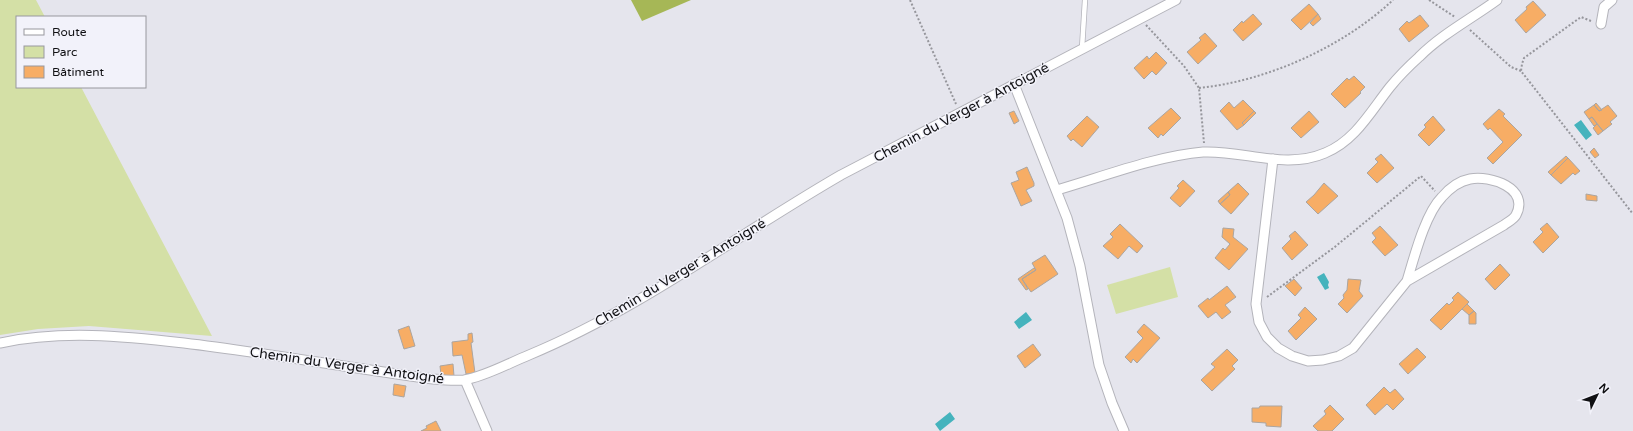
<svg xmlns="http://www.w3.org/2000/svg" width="1633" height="431" font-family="'Varela Round',sans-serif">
  <rect width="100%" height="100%" fill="#e5e5ed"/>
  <path fill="#d4e0a6" d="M 0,0 L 36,0 L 45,17 L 17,17 L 17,87 L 81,87 L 212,336 L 89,326 L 38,329 L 0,335 Z
    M 1170,267 L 1178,297 L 1116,314 L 1107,285 Z"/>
  <path fill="#a6b756" d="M 631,0 L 691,0 L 642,21 Z"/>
  <path fill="#45b3bd" d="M 1581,120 L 1592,135 L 1586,140 L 1574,125 Z
    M 1324,273 L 1329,282 L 1328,285 L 1329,288 L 1325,290 L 1317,277 Z
    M 1026,312 L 1032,320 L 1019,329 L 1014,322 Z
    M 950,412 L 955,419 L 940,431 L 935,424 Z"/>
  <path fill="#f7ad65" stroke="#aba5a0" d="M 1533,1 L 1546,15 L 1526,33 L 1515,20 L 1527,9 L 1526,7 Z
    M 1309,4 L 1318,14 L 1301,30 L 1291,20 Z
    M 1253,14 L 1262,24 L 1243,41 L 1233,30 L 1242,21 L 1243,23 Z
    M 1318,14 L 1321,19 L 1313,26 L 1310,23 Z
    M 1420,15 L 1429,26 L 1409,42 L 1399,29 L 1407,21 L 1409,23 Z
    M 1205,33 L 1217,46 L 1198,64 L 1187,52 L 1201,40 L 1199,38 Z
    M 1156,52 L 1167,63 L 1156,75 L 1152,71 L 1144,79 L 1134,68 L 1147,56 L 1149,59 Z
    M 1354,76 L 1365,87 L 1360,92 L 1361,93 L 1345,108 L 1331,94 L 1347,78 L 1349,80 Z
    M 1243,100 L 1254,111 L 1242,123 L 1244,125 L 1237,130 L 1220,111 L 1229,102 L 1234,108 Z
    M 1596,103 L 1602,110 L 1599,111 L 1594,105 Z
    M 1594,105 L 1599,111 L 1608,105 L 1617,116 L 1610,122 L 1612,124 L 1603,131 L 1592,117 L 1589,119 L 1584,112 Z
    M 1171,108 L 1181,118 L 1163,136 L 1161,134 L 1158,138 L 1148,128 Z
    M 1499,109 L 1505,114 L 1503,116 L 1522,135 L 1493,164 L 1487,158 L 1503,142 L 1490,128 L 1488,130 L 1483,124 Z
    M 1014,111 L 1019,121 L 1014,124 L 1009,113 Z
    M 1254,111 L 1256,113 L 1244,125 L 1242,123 Z
    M 1309,111 L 1319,122 L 1301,138 L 1291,128 Z
    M 1087,116 L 1099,127 L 1082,147 L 1073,139 L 1071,141 L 1067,136 Z
    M 1433,116 L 1445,130 L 1429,146 L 1418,135 L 1426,127 L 1424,125 Z
    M 1592,117 L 1597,124 L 1594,126 L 1589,119 Z
    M 1597,124 L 1603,131 L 1598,135 L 1593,128 Z
    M 1594,148 L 1599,155 L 1595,158 L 1590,152 Z
    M 1381,154 L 1394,168 L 1377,183 L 1367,173 L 1378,162 L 1375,159 Z
    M 1566,156 L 1568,158 L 1551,175 L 1548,172 Z
    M 1568,158 L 1580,171 L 1575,175 L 1573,173 L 1561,184 L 1551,175 Z
    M 1027,167 L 1034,183 L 1034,186 L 1026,190 L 1032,201 L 1021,206 L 1011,183 L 1019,180 L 1016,172 Z
    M 1183,180 L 1195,191 L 1180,207 L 1170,198 L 1179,188 L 1177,186 Z
    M 1238,183 L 1249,194 L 1231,214 L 1220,204 L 1230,195 L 1228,192 Z
    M 1324,183 L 1338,196 L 1318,214 L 1306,202 L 1314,195 Z
    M 1228,192 L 1230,195 L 1220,204 L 1218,201 Z
    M 1586,194 L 1597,196 L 1597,201 L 1586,200 Z
    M 1547,223 L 1559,237 L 1543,253 L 1533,242 L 1543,232 L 1540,229 Z
    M 1120,224 L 1143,246 L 1137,253 L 1129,246 L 1118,259 L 1103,246 L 1113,237 L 1110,234 Z
    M 1380,226 L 1398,245 L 1385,256 L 1372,242 L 1376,238 L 1372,233 Z
    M 1223,228 L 1234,229 L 1233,237 L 1248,249 L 1229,270 L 1215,258 L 1223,248 L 1225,250 L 1230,244 L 1222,237 Z
    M 1295,231 L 1308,245 L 1292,260 L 1282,248 L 1291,239 L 1289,236 Z
    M 1045,255 L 1058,274 L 1031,292 L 1022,279 L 1036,270 L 1032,263 Z
    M 1500,264 L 1510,275 L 1495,290 L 1485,279 Z
    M 1034,268 L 1036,270 L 1022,279 L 1028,289 L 1026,290 L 1018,279 Z
    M 1294,279 L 1302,288 L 1295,296 L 1285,286 Z
    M 1348,279 L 1361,280 L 1359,291 L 1363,296 L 1347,313 L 1338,304 L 1344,298 L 1343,295 L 1347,290 Z
    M 1227,286 L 1236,297 L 1225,305 L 1231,312 L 1222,319 L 1216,312 L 1208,318 L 1198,306 L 1208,298 L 1209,300 Z
    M 1458,292 L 1469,302 L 1441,330 L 1430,320 L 1447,303 L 1449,305 L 1454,300 L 1452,298 Z
    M 1467,304 L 1474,311 L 1469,315 L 1462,309 Z
    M 1305,307 L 1317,319 L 1296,340 L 1288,331 L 1301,318 L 1298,315 Z
    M 1474,311 L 1476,313 L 1476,324 L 1469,324 L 1469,315 Z
    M 1144,324 L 1160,338 L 1137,363 L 1133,359 L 1131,363 L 1125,357 L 1143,338 L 1137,332 Z
    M 409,326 L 415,346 L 404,349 L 398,330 Z
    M 472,333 L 473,342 L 471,343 L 475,373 L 466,374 L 462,355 L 453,356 L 452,342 L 468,340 L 468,334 Z
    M 1033,344 L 1041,355 L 1025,368 L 1017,356 Z
    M 1417,348 L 1426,357 L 1408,374 L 1399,364 Z
    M 1227,349 L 1238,360 L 1232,366 L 1235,369 L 1212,391 L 1201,380 L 1215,367 L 1211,364 Z
    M 453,364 L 454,376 L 441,375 L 440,366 Z
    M 394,384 L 406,386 L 404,397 L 393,395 Z
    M 1384,387 L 1390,393 L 1395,389 L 1404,399 L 1393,410 L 1387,404 L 1375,415 L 1366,405 Z
    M 1330,405 L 1344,419 L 1332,431 L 1318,431 L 1313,426 L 1326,414 L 1324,411 Z
    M 1260,406 L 1282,406 L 1281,427 L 1266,426 L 1266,423 L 1252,422 L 1252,408 L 1259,408 Z
    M 436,421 L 441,431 L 421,431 L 427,428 L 426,426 Z"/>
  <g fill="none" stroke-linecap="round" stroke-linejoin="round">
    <g stroke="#b4b4bb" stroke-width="6">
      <path id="service" d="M 1082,48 L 1085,0"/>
    </g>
    <g stroke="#b4b4bb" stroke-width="11">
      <path id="minor" d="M 1601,24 L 1604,7 L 1612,0
        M 1014,84 L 1067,218 L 1080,266 L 1099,365 L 1112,403 L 1124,431
        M 1273,159 L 1256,304 L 1259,322 L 1267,337 L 1278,348 L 1292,356 L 1308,361 L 1323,360 L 1339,356 L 1353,348 L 1407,281 L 1504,225 C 1508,222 1514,219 1516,215 C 1530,188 1490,175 1470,179 C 1459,181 1449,189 1442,197 C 1425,214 1414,258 1407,281
        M 1057,190 C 1102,177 1156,156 1203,152 C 1243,150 1286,170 1325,153 C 1355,141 1371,111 1390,87 C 1399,76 1409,66 1419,57 C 1442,34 1471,19 1497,0
        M 0,343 C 61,330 123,336 184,343 C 267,353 350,368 433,379 C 443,380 454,381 464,380 C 484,377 509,363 529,355 C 640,309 737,235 841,175 L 1176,0
        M 465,380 L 487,431"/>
    </g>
    <path stroke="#96969c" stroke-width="2" stroke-dasharray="2 2" stroke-linecap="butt" d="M 910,0 L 956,104
      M 1429,0 L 1455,17
      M 1591,21 L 1581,17 L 1524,58 L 1522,64 L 1521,71 L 1633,214
      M 1146,25 L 1184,66 L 1199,88 L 1204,143
      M 1470,30 L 1511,67 L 1521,71
      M 1199,88 C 1267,81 1343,47 1393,0
      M 1267,297 L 1336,246 L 1421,176 L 1435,191"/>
    <use href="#service" stroke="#fff" stroke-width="4.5"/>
    <use href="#minor" stroke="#fff" stroke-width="9"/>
  </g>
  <g text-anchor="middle" stroke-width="3" stroke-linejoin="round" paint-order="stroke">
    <g font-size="14" fill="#101013" stroke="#f2f2fa">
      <text transform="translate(961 112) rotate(-28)" y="5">Chemin du Verger à Antoigné</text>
      <text transform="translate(680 272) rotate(-31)" y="5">Chemin du Verger à Antoigné</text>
      <text transform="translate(347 365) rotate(8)" y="5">Chemin du Verger à Antoigné</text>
    </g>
  </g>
  <rect x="16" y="16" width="130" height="72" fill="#f2f2fa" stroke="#98989e"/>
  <rect x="24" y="29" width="20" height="6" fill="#ffffff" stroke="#98989e"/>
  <text x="52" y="36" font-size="12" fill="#101013">Route</text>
  <rect x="24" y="46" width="20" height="12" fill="#d4e0a6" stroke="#98989e"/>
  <text x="52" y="56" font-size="12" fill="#101013">Parc</text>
  <rect x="24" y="66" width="20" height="12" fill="#f7ad65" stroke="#98989e"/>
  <text x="52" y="76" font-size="12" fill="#101013">Bâtiment</text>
  <g transform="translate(1597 395) rotate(47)" stroke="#f2f2fa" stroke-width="3" paint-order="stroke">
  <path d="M0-3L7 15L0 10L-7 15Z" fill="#101013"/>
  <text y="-6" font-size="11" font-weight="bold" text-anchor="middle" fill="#101013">N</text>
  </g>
</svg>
